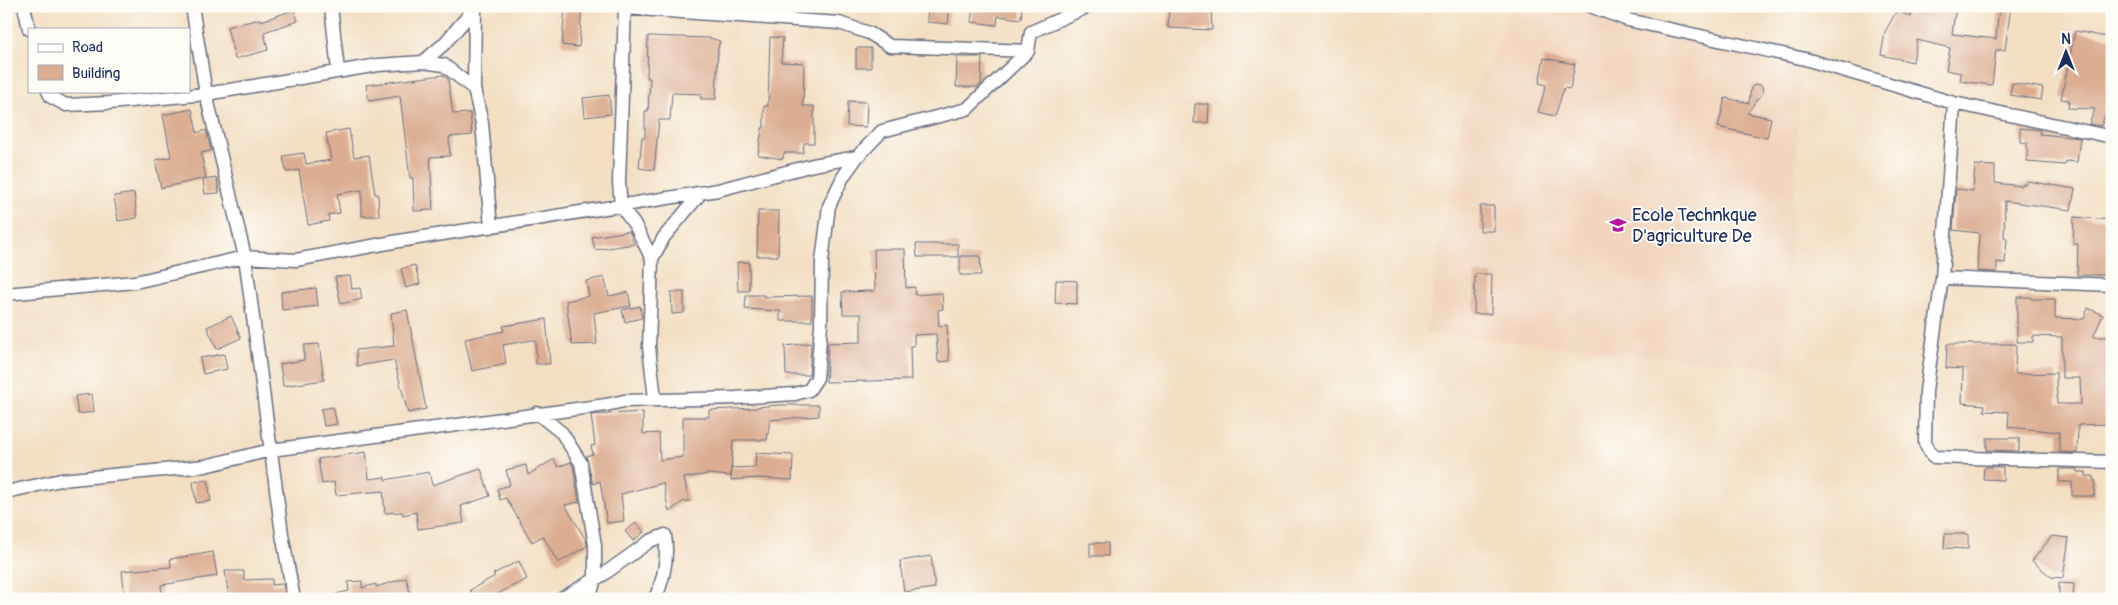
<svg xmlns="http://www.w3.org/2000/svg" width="2118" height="605" font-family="Pangolin,sans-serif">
  <rect width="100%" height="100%" fill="#fdfcf7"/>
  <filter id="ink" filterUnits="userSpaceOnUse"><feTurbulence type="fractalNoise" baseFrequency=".02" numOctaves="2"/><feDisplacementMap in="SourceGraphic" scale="10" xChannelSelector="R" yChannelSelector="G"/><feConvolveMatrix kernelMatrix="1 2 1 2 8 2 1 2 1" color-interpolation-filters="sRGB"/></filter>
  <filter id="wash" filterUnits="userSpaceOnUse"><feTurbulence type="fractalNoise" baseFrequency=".0096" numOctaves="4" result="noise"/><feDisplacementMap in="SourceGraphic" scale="20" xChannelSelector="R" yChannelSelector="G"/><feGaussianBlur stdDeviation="1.12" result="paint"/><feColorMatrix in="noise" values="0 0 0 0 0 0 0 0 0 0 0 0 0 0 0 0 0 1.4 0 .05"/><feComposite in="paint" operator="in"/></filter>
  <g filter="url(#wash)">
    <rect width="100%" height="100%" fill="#f3dfc2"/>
    <path fill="#f2d5bd" d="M 1514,6 L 1567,6 L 1801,68 L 1783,369 L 1426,333 L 1462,117 Z"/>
    <g id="blocks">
      <path fill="#dcad91" d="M 565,6 L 582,6 L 579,47 L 562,45 Z
        M 928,6 L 950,6 L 948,24 L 927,22 Z
        M 973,6 L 1022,6 L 1021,19 L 998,16 L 997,25 L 971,22 Z
        M 1169,6 L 1211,6 L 1212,30 L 1168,28 Z
        M 1913,6 L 1956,6 L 1952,34 L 1996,39 L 1999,6 L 2011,6 L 2005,50 L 1996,50 L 1992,85 L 1960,81 L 1961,73 L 1946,70 L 1950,48 L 1917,40 L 1913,62 L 1881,55 L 1885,32 L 1897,10 L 1911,17 Z
        M 294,10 L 298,21 L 264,32 L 268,50 L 235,59 L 227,27 L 260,19 L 261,21 Z
        M 2075,31 L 2112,38 L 2111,111 L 2108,111 L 2108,115 L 2105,115 L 2101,126 L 2089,124 L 2095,109 L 2068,108 L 2069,100 L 2061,99 Z
        M 648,36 L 710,38 L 720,41 L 718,48 L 716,99 L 701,99 L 701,94 L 672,93 L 670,120 L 659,120 L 654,170 L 639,168 L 642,137 L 645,137 L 645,111 L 648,111 L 650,78 L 647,78 Z
        M 770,37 L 783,38 L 781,62 L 804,63 L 803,106 L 814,106 L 814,143 L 804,143 L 803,153 L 784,153 L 783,159 L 758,155 L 762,128 L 764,128 L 764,106 L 768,106 Z
        M 856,48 L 871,48 L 871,68 L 856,68 Z
        M 957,57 L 982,57 L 981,84 L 978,87 L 956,87 Z
        M 1544,58 L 1575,64 L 1570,89 L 1564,88 L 1555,116 L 1538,112 L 1546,85 L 1539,83 Z
        M 443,75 L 448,79 L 453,114 L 470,113 L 472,135 L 449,137 L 450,156 L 430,157 L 433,210 L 414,211 L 413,178 L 410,178 L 400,96 L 369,101 L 366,85 Z
        M 2012,83 L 2043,88 L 2041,100 L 2010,95 Z
        M 1756,84 L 1762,86 L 1763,93 L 1747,113 L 1771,118 L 1767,138 L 1718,127 L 1725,98 L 1749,103 L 1751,88 Z
        M 609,95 L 611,114 L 585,117 L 583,98 Z
        M 848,101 L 867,102 L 866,127 L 847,126 Z
        M 1195,104 L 1209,104 L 1208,123 L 1194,123 Z
        M 192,109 L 197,133 L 206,130 L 211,151 L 201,153 L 206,178 L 161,188 L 155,160 L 171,157 L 163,115 Z
        M 2020,128 L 2040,130 L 2040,134 L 2080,138 L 2077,162 L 2066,161 L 2065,165 L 2027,162 L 2027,143 L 2020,142 Z
        M 349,129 L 354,157 L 369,155 L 375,194 L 378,194 L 379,216 L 362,216 L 362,190 L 337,194 L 340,213 L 328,215 L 329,221 L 308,225 L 299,170 L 286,172 L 283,156 L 304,153 L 306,164 L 331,160 L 326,133 Z
        M 1975,165 L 1995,166 L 1995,183 L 2022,186 L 2022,184 L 2026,184 L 2027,181 L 2075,189 L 2071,210 L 2005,201 L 2004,238 L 2007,238 L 2005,263 L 1997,262 L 1997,272 L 1977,271 L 1979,233 L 1953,230 L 1956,189 L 1973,191 Z
        M 217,178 L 219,193 L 205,194 L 203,180 Z
        M 134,193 L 137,218 L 118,221 L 114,196 Z
        M 1480,206 L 1494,206 L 1494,231 L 1480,231 Z
        M 758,211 L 779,211 L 778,256 L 757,256 Z
        M 2074,217 L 2112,220 L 2112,275 L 2077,275 L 2078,244 L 2073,244 Z
        M 629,231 L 634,244 L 595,250 L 592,237 Z
        M 916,244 L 958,244 L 958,257 L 917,257 Z
        M 874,249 L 905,249 L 906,288 L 915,287 L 915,295 L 942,293 L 943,309 L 938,310 L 939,326 L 947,325 L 949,361 L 938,362 L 936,334 L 914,335 L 914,346 L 910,346 L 911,380 L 826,382 L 828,343 L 861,342 L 861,314 L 843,314 L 842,292 L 875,291 Z
        M 960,256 L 980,256 L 981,275 L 960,275 Z
        M 737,262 L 749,262 L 749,291 L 738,291 Z
        M 415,265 L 420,284 L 406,288 L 401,269 Z
        M 1475,274 L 1492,274 L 1491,314 L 1474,314 Z
        M 350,276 L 352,289 L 360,288 L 362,299 L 341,304 L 335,277 Z
        M 604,277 L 609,296 L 628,292 L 631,306 L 594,313 L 597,344 L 572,345 L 566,301 L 589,296 L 586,281 Z
        M 1056,280 L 1077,281 L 1077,304 L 1055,303 Z
        M 316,288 L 318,306 L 282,310 L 281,292 Z
        M 671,292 L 684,292 L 684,313 L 672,314 Z
        M 746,295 L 764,295 L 764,297 L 812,296 L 812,321 L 780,321 L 780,311 L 745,309 Z
        M 2017,297 L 2031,297 L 2031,299 L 2055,299 L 2055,318 L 2084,319 L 2088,308 L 2103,315 L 2093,337 L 2112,337 L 2112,424 L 2078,425 L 2077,453 L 2059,452 L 2059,432 L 2008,427 L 2009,412 L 1984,411 L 1985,405 L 1962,403 L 1963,369 L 1946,368 L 1947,344 L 2016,344 L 2015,374 L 2056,373 L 2057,404 L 2081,404 L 2080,378 L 2062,378 L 2062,337 L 2033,336 L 2033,342 L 2017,342 Z
        M 640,306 L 642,318 L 625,322 L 622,310 Z
        M 407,310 L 426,409 L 408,413 L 394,360 L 357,366 L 356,350 L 394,346 L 391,313 Z
        M 231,316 L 241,338 L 217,349 L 207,327 Z
        M 546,319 L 550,364 L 536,364 L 536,341 L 532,340 L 503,345 L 506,364 L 472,371 L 465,339 L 504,331 L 503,326 Z
        M 811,343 L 809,375 L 786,375 L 785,346 Z
        M 319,344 L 324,380 L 283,386 L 280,364 L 304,360 L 304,345 Z
        M 224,354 L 227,369 L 203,374 L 200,358 Z
        M 92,394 L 94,412 L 78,414 L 75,396 Z
        M 780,405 L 819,405 L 819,416 L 770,420 L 767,440 L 733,440 L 731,476 L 708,474 L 684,478 L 689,501 L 682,502 L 669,512 L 663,483 L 621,494 L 624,521 L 607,523 L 600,481 L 593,484 L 586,456 L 593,454 L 591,446 L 595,445 L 591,415 L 643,412 L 643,434 L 659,433 L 660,460 L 683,457 L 683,417 L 709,417 L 709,410 L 757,408 L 757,407 Z
        M 333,407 L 337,424 L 324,426 L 321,409 Z
        M 1987,438 L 2019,438 L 2019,451 L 1987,450 Z
        M 366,452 L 369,479 L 385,477 L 385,480 L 429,472 L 432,485 L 481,469 L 490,496 L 461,506 L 464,523 L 418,529 L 416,512 L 403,515 L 402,512 L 385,513 L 383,491 L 336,495 L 334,482 L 322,484 L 318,459 Z
        M 756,453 L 793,455 L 792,480 L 759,478 L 731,480 L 731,468 L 755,467 Z
        M 554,459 L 558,467 L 571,462 L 573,466 L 579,502 L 565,505 L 586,540 L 587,546 L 558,563 L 543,536 L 532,542 L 506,498 L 500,500 L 497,489 L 510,485 L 506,470 L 526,465 L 528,475 Z
        M 1987,467 L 2003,467 L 2003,480 L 1983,479 L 1984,468 Z
        M 2059,469 L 2077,469 L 2077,472 L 2086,472 L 2086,476 L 2093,476 L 2093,480 L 2095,480 L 2094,496 L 2072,496 L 2072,482 L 2059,482 Z
        M 208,480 L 211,501 L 196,503 L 193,482 Z
        M 636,523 L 644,532 L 633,541 L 625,531 Z
        M 1945,534 L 1968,534 L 1968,549 L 1944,548 Z
        M 2052,536 L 2069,538 L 2063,578 L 2051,577 L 2032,561 Z
        M 1090,543 L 1108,543 L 1108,556 L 1090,556 Z
        M 213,552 L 217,576 L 161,585 L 162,597 L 125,599 L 122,571 L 171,567 L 170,559 Z
        M 931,556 L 935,588 L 904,592 L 900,561 Z
        M 519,561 L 527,579 L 501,592 L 497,595 L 498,599 L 475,599 L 470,590 L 495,576 L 493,574 Z
        M 225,571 L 244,571 L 244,580 L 272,579 L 272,585 L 283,584 L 286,599 L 229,599 Z
        M 406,578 L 412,599 L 337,599 L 336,594 L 349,591 L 348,582 L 362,581 L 362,588 L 376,584 L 376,587 Z
        M 2059,583 L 2074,584 L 2073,599 L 2059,599 Z"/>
    </g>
  </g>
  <g filter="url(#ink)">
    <use href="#blocks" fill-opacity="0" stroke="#676d81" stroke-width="1"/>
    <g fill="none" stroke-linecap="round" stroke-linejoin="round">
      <g stroke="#676d81" stroke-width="15">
        <path id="minor" d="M 24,6 L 29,29
          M 192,6 L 206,94 L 245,257 L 282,534 L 294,599
          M 331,6 L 338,71
          M 475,6 L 474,89 L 482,123 L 491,227
          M 625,6 L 619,182 L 621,206 L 636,227 L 652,259
          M 1590,6 L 1628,20 L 1805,59 L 1954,103 L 2112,137
          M 625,8 L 839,23 L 869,33 L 890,46 L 1028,51
          M 423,62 L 444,44 L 475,8
          M 48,91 L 51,97 L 66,105 L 109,103 L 206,94 L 378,65 L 423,62 L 444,65 L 474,89
          M 1954,103 L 1942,278 L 1926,391 L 1925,443 L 1933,457 L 2112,462
          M 1942,278 L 2112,285
          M 6,294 L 135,282 L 245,257 L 296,260 L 399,241 L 718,190 L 813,165 L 857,157
          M 655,399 L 649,347 L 652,259 L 664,237 L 701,193
          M 537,413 L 562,433 L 581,463 L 595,545 L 595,579 L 589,599
          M 6,492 L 61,480 L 205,466 L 271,450 L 606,405 L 624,401 L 735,398 L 795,394 L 809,390 L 817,378 L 821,324 L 822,261 L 829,206 L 843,177 L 857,157 L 882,131 L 967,109 L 1028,51 L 1031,32 L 1089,6
          M 561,599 L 604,574 L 650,541 L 665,535 C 668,556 664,579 655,599"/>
      </g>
      <use href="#minor" stroke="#fff" stroke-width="12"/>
    </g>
  </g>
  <defs>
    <g id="university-bare" transform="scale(1.35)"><path d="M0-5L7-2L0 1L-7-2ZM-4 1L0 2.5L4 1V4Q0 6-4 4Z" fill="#b5179e" stroke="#fdfcf7" stroke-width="2.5" paint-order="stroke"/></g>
  </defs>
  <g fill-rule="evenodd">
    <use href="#university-bare" x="1618" y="225"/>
  </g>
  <g text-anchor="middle" stroke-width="4" stroke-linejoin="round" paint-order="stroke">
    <g font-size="18" fill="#1b2f5e" stroke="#fdfcf7" text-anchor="start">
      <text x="1632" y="221">Ecole Technkque<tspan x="1632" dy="21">D'agriculture De</tspan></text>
    </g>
  </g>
  <rect width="2118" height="605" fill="none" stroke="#fdfcf7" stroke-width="25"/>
  <rect x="28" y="28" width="162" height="65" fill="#fdfcf7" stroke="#a3aaba"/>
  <rect x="38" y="44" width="25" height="8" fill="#ffffff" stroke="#a3aaba"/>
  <text x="72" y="52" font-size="15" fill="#1b2f5e">Road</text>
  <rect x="38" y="65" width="25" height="15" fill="#dcad91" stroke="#a3aaba"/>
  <text x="72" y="78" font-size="15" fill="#1b2f5e">Building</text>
  <g transform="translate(2066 52)" stroke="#fdfcf7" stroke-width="4" paint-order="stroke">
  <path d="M0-4L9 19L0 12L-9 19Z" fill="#1b2f5e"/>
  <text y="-8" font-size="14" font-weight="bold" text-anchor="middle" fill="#1b2f5e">N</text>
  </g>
</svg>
